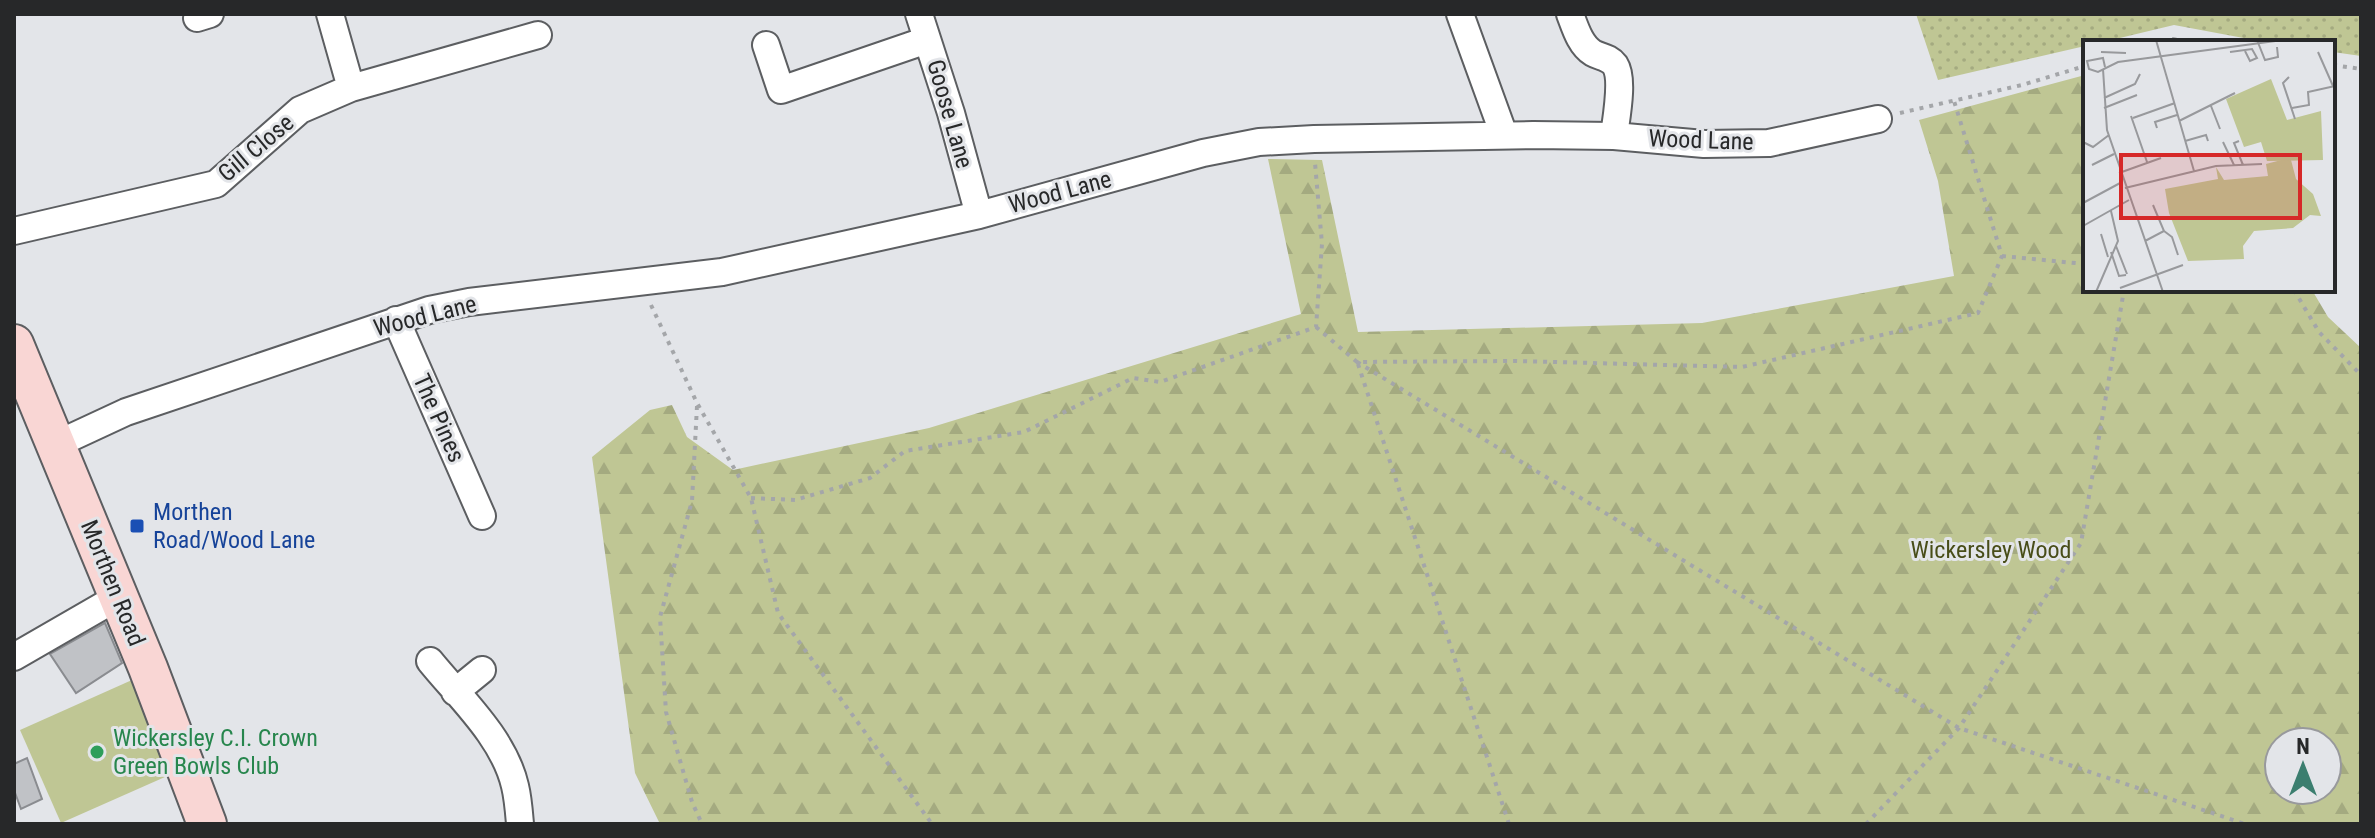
<svg xmlns="http://www.w3.org/2000/svg" width="2375" height="838" font-family="'Roboto Condensed',sans-serif">
  <defs>
    <pattern id="forest-firs" width="22" height="20" patternUnits="userSpaceOnUse" patternTransform="scale(2)"><rect width="22" height="20" fill="#bfc694"/><path d="M5 1l3.5 6h-7zM16 11l3.5 6h-7z" fill="#a4aa80"/></pattern>
    <pattern id="park-dots" width="8" height="8" patternUnits="userSpaceOnUse" patternTransform="scale(2)"><rect width="8" height="8" fill="#bfc694"/><path d="M2 2h.1M6 6h.1" fill="none" stroke="#a4aa80" stroke-width="1.8" stroke-linecap="round"/></pattern>
  </defs>
  <rect width="100%" height="100%" fill="#e3e5e9"/>
  <path fill="url(#forest-firs)" fill-rule="evenodd" d="M 2085,75 L 2085,290 L 2312,290 L 2328,317 L 2361,348 L 2361,824 L 660,824 L 635,773 L 592,457 L 650,410 L 672,405 L 687,437 L 733,470 L 929,428 L 1301,314 L 1268,159 L 1322,160 L 1358,332 L 1702,323 L 1954,276 L 1938,181 L 1919,120 ZM 2279,742 L 2327,742 L 2327,790 L 2279,790 Z"/>
  <path fill="url(#park-dots)" d="M 1916,14 L 2361,14 L 2361,56 L 2333,52 L 2333,42 L 2265,42 L 2174,25 L 2103,42 L 2085,42 L 2085,46 L 1938,80 Z"/>
  <path fill="#bfc694" d="M 132,680 L 174,773 L 61,823 L 20,730 Z"/>
  <path fill="#c0c2c6" stroke="#8a8c90" stroke-width="2" d="M 105,623 L 122,663 L 76,693 L 50,654 Z
    M 27,758 L 42,799 L 21,809 L 14,790 L 14,764 Z"/>
  <g fill="none" stroke-linecap="round" stroke-linejoin="round">
    <g stroke="#5c5e61" stroke-width="30">
      <path id="minor" d="M 330,14 L 351,88
        M 919,14 L 951,113 L 979,215
        M 1460,14 L 1504,135
        M 1570,14 C 1575,27 1580,45 1593,53 C 1600,57 1609,57 1615,65 C 1624,79 1616,119 1614,136
        M 197,18 L 210,14
        M 766,45 L 781,90 L 927,40
        M 14,231 L 216,184 L 300,110 L 351,88 L 538,35
        M 396,320 L 482,516
        M 55,445 L 126,412 L 429,310 L 469,302 L 722,272 L 979,215 L 1203,153 L 1259,142 L 1314,139 L 1533,135 L 1614,136 L 1704,144 L 1769,143 L 1878,119
        M 14,657 L 118,597
        M 430,661 C 460,698 504,738 515,786 C 518,798 519,812 520,824
        M 455,692 L 482,670"/>
    </g>
    <g stroke="#5c5e61" stroke-width="42">
      <path id="secondary" d="M 14,344 L 148,668 L 207,824"/>
    </g>
    <path stroke="#a4a6a9" stroke-width="4" stroke-dasharray="4 6" stroke-linecap="butt" d="M 2163,42 L 2173,39 L 2189,42
      M 2333,65 L 2361,69
      M 1900,113 L 2022,85 L 2085,66
      M 2002,256 L 2085,264
      M 2294,290 L 2319,332 L 2361,375
      M 651,305 L 697,403 L 751,498 L 778,613 L 932,824
      M 1316,327 L 1357,362 L 1517,361 L 1742,367 L 1978,313 L 2002,256 L 1954,101
      M 1357,362 L 1959,728 L 2245,824
      M 1358,364 L 1509,824
      M 697,406 L 692,501 L 660,617 L 666,712 L 692,802 L 702,824
      M 751,498 L 795,500 L 870,478 L 905,451 L 1024,432 L 1133,378 L 1160,382 L 1316,327 L 1322,244 L 1315,163
      M 1866,824 L 1959,728 L 2081,543 L 2124,290"/>
    <use href="#minor" stroke="#fff" stroke-width="26"/>
    <use href="#secondary" stroke="#f9d6d4" stroke-width="38"/>
  </g>
  <rect fill="#1a4fb4" stroke="#e3e5e9" stroke-width="3" x="129" y="518" width="16" height="16" rx="4"/>
  <circle fill="#2e9e5b" stroke="#e3e5e9" stroke-width="3" cx="97" cy="752" r="8"/>
  <g text-anchor="middle" stroke-width="6" stroke-linejoin="round" paint-order="stroke">
    <g font-size="24" fill="#272829" stroke="#e3e5e9">
      <text transform="translate(950 114) rotate(74)" y="8">Goose Lane</text>
      <text transform="translate(1701 140) rotate(2)" y="8">Wood Lane</text>
      <text transform="translate(256 148) rotate(-40)" y="8">Gill Close</text>
      <text transform="translate(1060 192) rotate(-15)" y="8">Wood Lane</text>
      <text transform="translate(425 316) rotate(-14)" y="8">Wood Lane</text>
      <text transform="translate(439 418) rotate(66)" y="8">The Pines</text>
      <text transform="translate(113 583) rotate(68)" y="8">Morthen Road</text>
    </g>
    <g font-size="24" fill="#164399" stroke="#e3e5e9" text-anchor="start">
      <text x="153" y="520">Morthen<tspan x="153" dy="28">Road/Wood Lane</tspan></text>
    </g>
    <g font-size="24" fill="#484d18" stroke="#e3e5e9">
      <text x="1991" y="558">Wickersley Wood</text>
    </g>
    <g font-size="24" fill="#27864d" stroke="#e3e5e9" text-anchor="start">
      <text x="113" y="746">Wickersley C.I. Crown<tspan x="113" dy="28">Green Bowls Club</tspan></text>
    </g>
  </g>
  <g transform="translate(2083 40)">
    <rect width="252" height="252" fill="#e3e5e9"/>
    <path d="M 202,119 L 208,120 L 213,139 L 230,154 L 238,176 L 227,175 L 210,188 L 171,191 L 160,206 L 161,219 L 105,221 L 86,173 L 82,149 L 135,139 L 133,127 L 141,140 L 185,136 L 183,124 Z" fill="#bfc694"/>
    <path d="M 188,39 L 204,80 L 238,71 L 240,120 L 184,121 L 178,102 L 161,107 L 143,59 Z" fill="#bfc694"/>
    <path fill="none" stroke="#98999c" stroke-width="2" d="M 73,0 L 111,131M 174,0 L 182,20 L 195,17 L 194,7M 18,12 L 43,13M 147,12 L 169,9 L 174,18 L 167,21 L 162,11M 235,12 L 250,46M 22,27 L 20,18 L 4,21 L 6,29 L 15,32 L 35,22 L 200,0M 20,29 L 24,90 L 80,252M 206,37 L 200,43 L 212,79M 21,58 L 52,44 L 57,34M 128,66 L 137,89M 21,68 L 54,55M 209,68 L 226,65 L 225,52 L 252,46M 48,76 L 64,122M 50,78 L 92,63M 96,81 L 152,53M 74,88 L 72,82 L 94,75M 102,101 L 123,95 L 125,101M 156,101 L 151,103 L 160,125M 0,102 L 10,107 L 26,95M 140,102 L 151,125M 9,125 L 31,114M 36,133 L 78,118M 42,148 L 133,126 L 179,124M 0,163 L 39,142M 0,186 L 46,160M 81,191 L 89,197 L 95,215M 18,194 L 25,217M 62,201 L 81,191 L 70,165M 33,206 L 44,234M 28,212 L 36,236 L 43,235M 37,248 L 100,225M 13,252 L 35,201 L 28,171"/>
    <path fill="#d62828" fill-opacity="0.15" stroke="#d62828" stroke-width="4" d="M 38,115 L 217,115 L 217,178 L 38,178 Z"/>
    <rect width="252" height="252" fill="none" stroke="#272829" stroke-width="4"/>
  </g>
  <rect width="2375" height="838" fill="none" stroke="#272829" stroke-width="32"/>
  <g transform="translate(2303 766)"><circle r="38" fill="#e3e5e9" stroke="#98999c" stroke-width="2"/>
  <path d="M0-6L14 30L0 20L-14 30Z" fill="#3b7e6f"/>
  <text y="-12" font-size="22" font-weight="bold" text-anchor="middle" fill="#272829">N</text>
  </g>
</svg>
